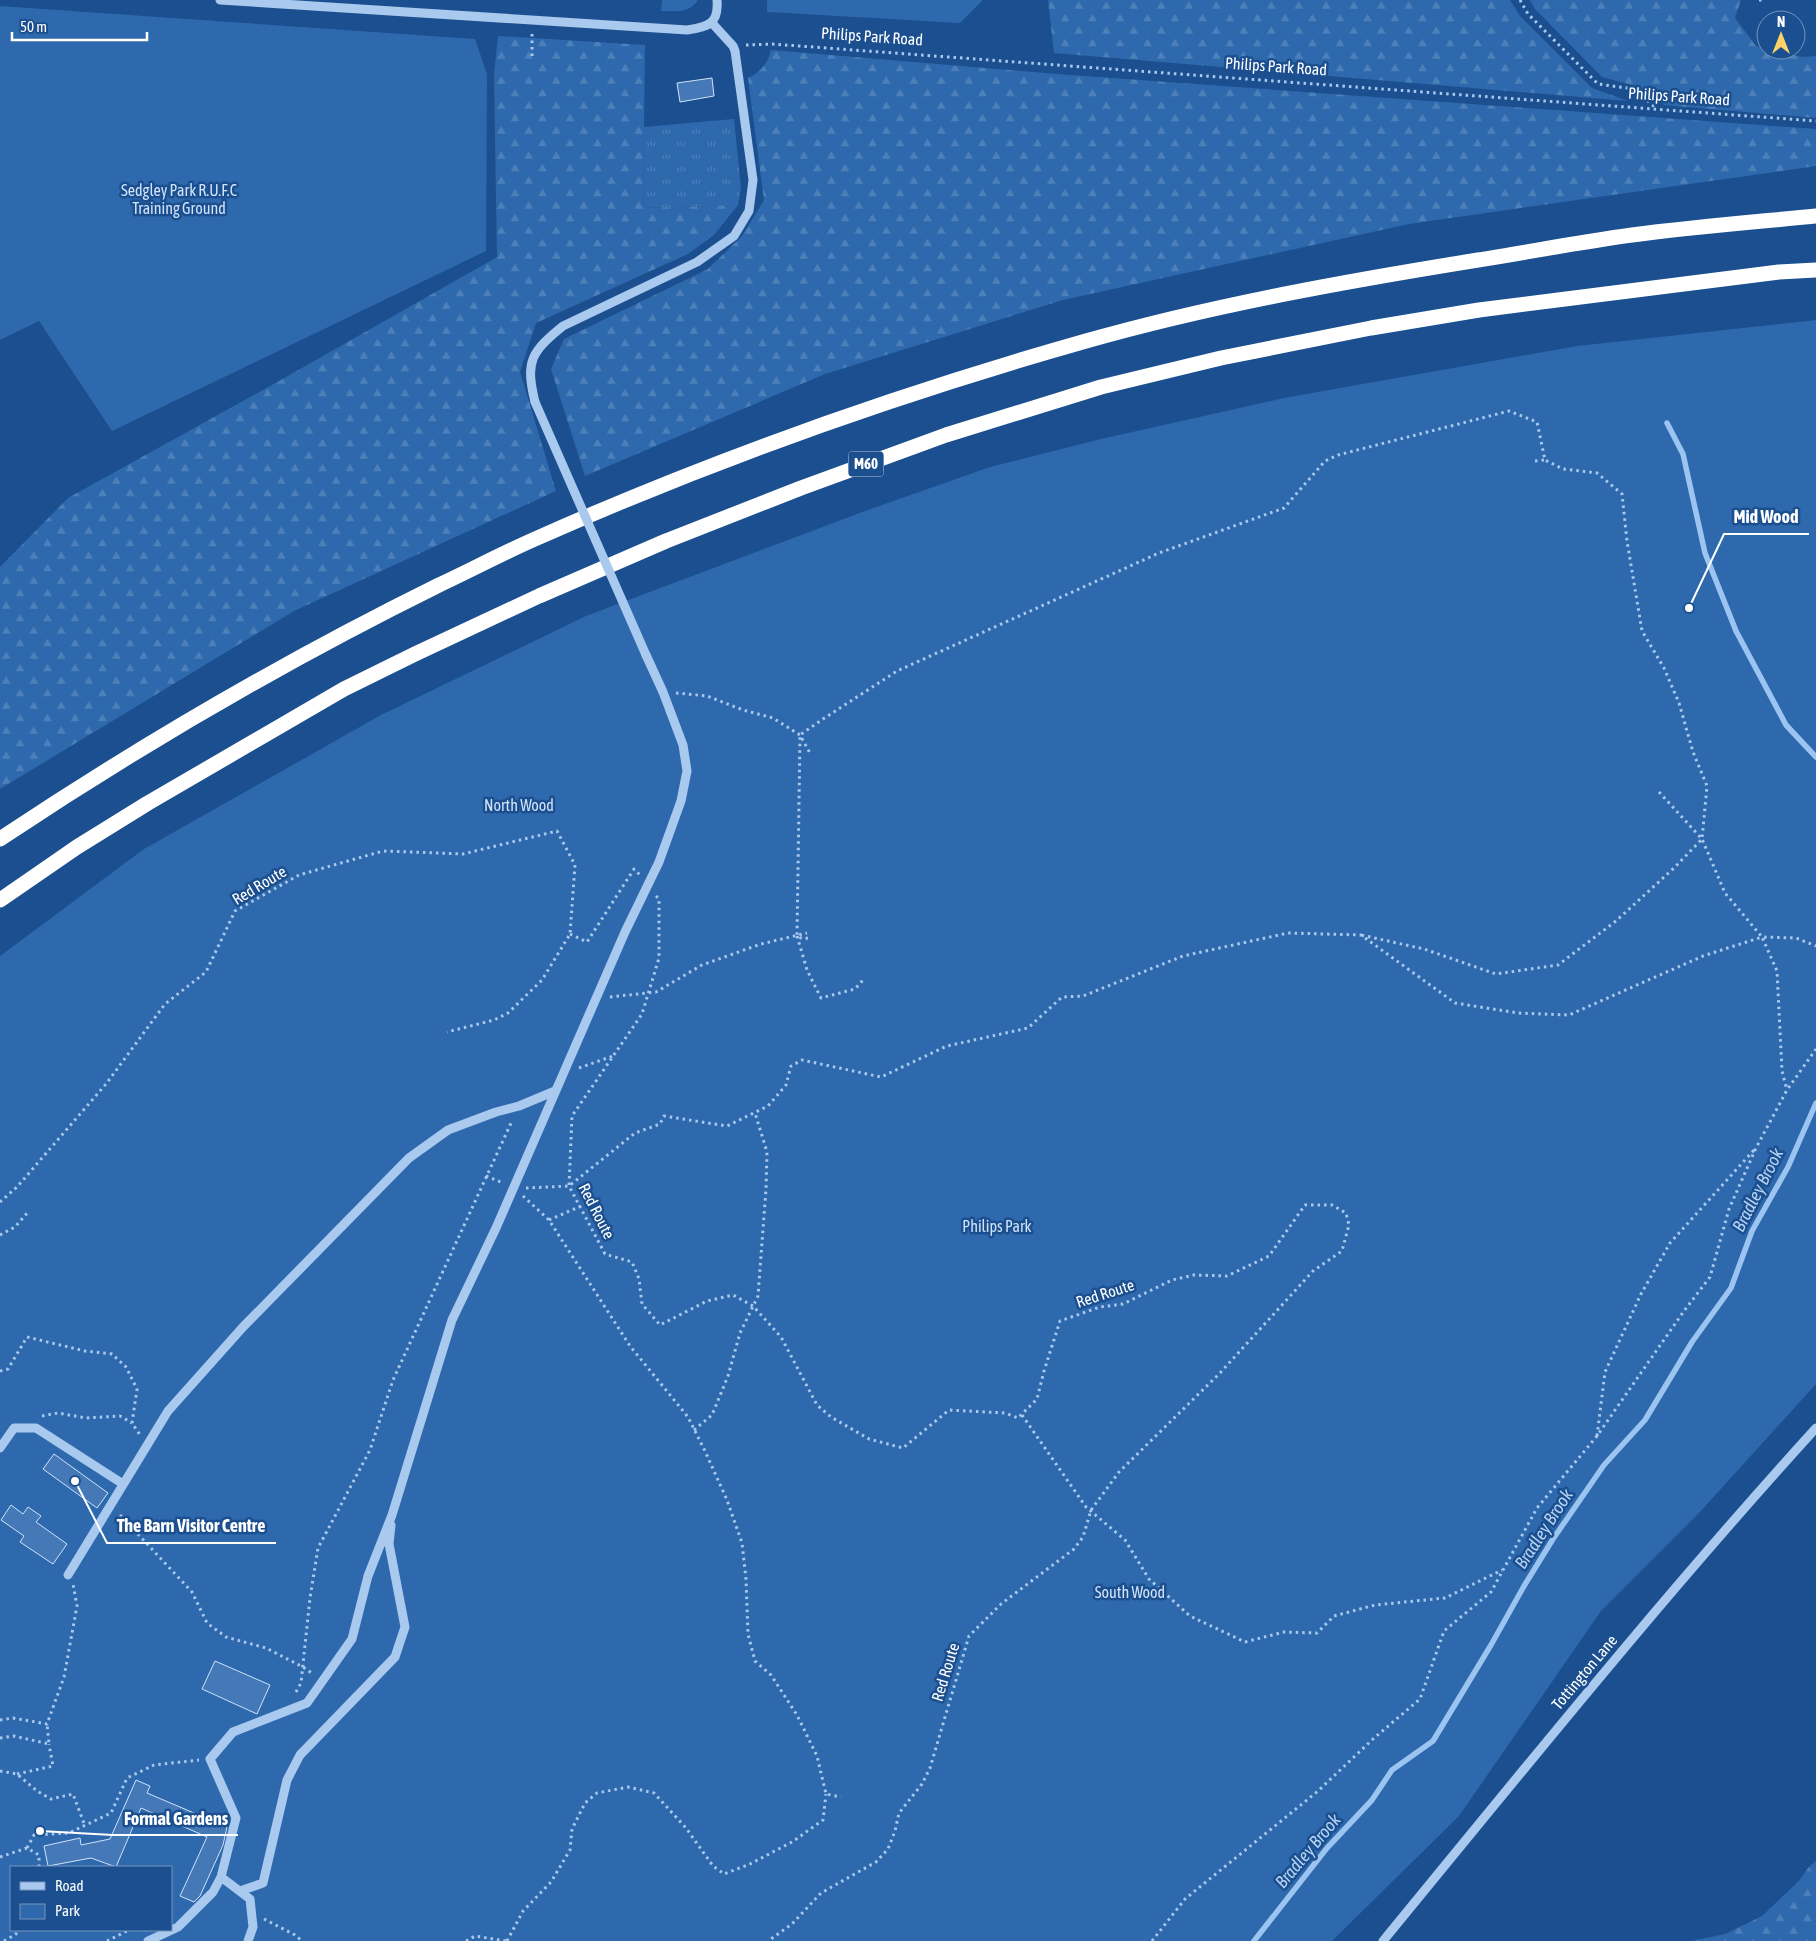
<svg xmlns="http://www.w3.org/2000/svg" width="1816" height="1941" font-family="'Asap Condensed',sans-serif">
  <defs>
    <pattern id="grass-tufts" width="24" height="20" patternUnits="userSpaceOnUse" patternTransform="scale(1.25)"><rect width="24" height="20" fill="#2e69ad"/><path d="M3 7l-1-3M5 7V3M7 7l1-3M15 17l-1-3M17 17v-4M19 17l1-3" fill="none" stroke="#4d80b9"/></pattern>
    <pattern id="forest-firs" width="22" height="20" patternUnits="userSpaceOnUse" patternTransform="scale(1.25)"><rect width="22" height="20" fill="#2e69ad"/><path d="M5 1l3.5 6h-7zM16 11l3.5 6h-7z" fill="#4d80b9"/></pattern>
  </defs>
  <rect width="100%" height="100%" fill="#1b4f8f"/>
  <path fill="url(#grass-tufts)" d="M 734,119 L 741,188 L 738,205 L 643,208 L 644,127 Z"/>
  <path fill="url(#forest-firs)" d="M 1048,0 L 1510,0 L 1520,16 L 1592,88 L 1628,101 L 1054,53 Z
    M 1530,0 L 1741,0 L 1735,18 L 1756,46 L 1802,57 L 1816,56 L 1816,118 L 1664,105 L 1639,87 L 1602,77 L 1535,9 Z
    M 498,36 L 645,45 L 643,208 L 738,205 L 714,235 L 688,254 L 536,323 L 520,372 L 556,491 L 294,611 L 0,789 L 0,567 L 68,498 L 272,385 L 497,257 L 494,75 Z
    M 771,50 L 1057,74 L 1816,129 L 1816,166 L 1409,224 L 1063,300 L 825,374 L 585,476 L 551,369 L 564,339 L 708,269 L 742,236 L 764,200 L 748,78 C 761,72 768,63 771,50 Z
    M 1816,1861 L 1816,1941 L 1691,1941 L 1725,1934 L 1762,1916 L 1799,1881 L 1808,1868 Z"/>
  <path fill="#2e69ad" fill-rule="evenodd" d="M 662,0 L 698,0 C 689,14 676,11 661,11 Z
    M 767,0 L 982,0 L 982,1 L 960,23 L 767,12 Z
    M 0,6 L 475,39 L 487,74 L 486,251 L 112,431 L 39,321 L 0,340 Z
    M 1816,320 L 1816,1384 L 1699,1513 L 1601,1611 L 1459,1816 L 1332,1941 L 0,1941 L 0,956 L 144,849 L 381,715 L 586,616 L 865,511 L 990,467 L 1101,439 L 1284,398 L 1577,346 ZM 11,1867 L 171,1867 L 171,1930 L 11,1930 Z"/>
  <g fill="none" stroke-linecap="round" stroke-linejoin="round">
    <path stroke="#9cc4f0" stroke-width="5.5" d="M 1667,423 L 1683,454 L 1705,553 L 1736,631 L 1786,725 L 1816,757
      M 1254,1941 L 1327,1848 L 1372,1800 L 1392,1770 L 1433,1741 L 1491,1645 L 1524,1586 L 1553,1539 L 1604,1465 L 1645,1420 L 1692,1342 L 1731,1288 L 1752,1231 L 1788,1167 L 1816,1103"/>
  </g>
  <path fill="#4478b7" stroke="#cfe3fa" d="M 712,78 L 714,96 L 680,102 L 677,83 Z
    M 54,1454 L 108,1493 L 97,1508 L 43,1469 Z
    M 11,1505 L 23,1514 L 28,1507 L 41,1516 L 36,1522 L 67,1544 L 53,1564 L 20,1542 L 24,1536 L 1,1520 Z
    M 215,1661 L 270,1685 L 257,1714 L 202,1689 Z
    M 136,1780 L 150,1786 L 147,1793 L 227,1827 L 223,1845 L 200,1896 L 194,1902 L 180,1896 L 207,1837 L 141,1808 L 116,1867 L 91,1858 L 48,1866 L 44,1846 L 80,1838 L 81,1845 L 110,1839 Z"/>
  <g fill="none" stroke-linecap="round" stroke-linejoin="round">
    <path stroke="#a9c9ee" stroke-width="3" stroke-dasharray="2.5 4" stroke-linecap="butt" d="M 1520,0 L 1528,14 L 1598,84 L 1634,89 L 1657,109
      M 1759,0 L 1762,0
      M 746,45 L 772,44 L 1816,121
      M 532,56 L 532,33
      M 1535,461 L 1545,460
      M 676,693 L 707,696 L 743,710 L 773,718 L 800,735 L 811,755
      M 1659,792 L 1702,839 L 1725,893 L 1762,937 L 1796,938 L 1816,946
      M 656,896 L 659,899 L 659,958 L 642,1014 L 572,1116 L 569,1186 L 605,1254 L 632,1262 L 639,1279 L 642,1304 L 660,1325 L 707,1301 L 733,1295 L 753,1306 L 781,1337 L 817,1405 L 831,1417 L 869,1439 L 903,1448 L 949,1410 L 1005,1413 L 1018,1418 L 1037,1399 L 1044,1371 L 1060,1321 L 1100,1307 L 1123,1304 L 1172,1280 L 1194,1275 L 1227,1276 L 1269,1256 L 1305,1205 L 1332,1205 L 1346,1213 L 1349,1225 L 1342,1251 L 1313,1271 L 1220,1373 L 1119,1472 L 1091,1510 L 1083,1537 L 1074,1549 L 1001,1604 L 969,1636 L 930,1768 L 922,1784 L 899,1813 L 895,1831 L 888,1849 L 876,1862 L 821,1893 L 792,1924 L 768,1941
      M 570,934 L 587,942 L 634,869 L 640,875
      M 797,936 L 807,970 L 821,998 L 855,989 L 864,979
      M 808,938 L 803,939 L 797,936 L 800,735 L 820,721 L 897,671 L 1159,553 L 1284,508 L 1325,461 L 1338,455 L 1509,411 L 1537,422 L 1545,460 L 1563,469 L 1597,473 L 1622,494 L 1627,541 L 1642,631 L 1664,668 L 1679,703 L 1693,752 L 1707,786 L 1702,839 L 1674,868 L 1616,921 L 1558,965 L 1496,974 L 1424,949 L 1361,935
      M 610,997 L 656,992 L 702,965 L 761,944 L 807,933
      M 579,1068 L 613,1056
      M 486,1176 L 503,1183
      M 526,1188 L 569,1186 L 635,1133 L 660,1124 L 664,1116 L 727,1126 L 768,1106 L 786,1085 L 791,1066 L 802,1060 L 881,1077 L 947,1046 L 1028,1028 L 1062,997 L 1083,996 L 1183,956 L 1288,933 L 1361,935 L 1455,1003 L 1518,1013 L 1569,1015 L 1703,956 L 1762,937 L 1777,971 L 1782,1071 L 1787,1090
      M 523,1196 L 549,1220 L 630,1346 L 688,1417 L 705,1451 L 727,1500 L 742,1543 L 746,1579 L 748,1634 L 755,1661 L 771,1675 L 797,1715 L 817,1756 L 826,1794 L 841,1797
      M 0,1202 L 17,1187 L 106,1084 L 165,1004 L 206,972 L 235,911 L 299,875 L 383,851 L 463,854 L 557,831 L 575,865 L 570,934 L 542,980 L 508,1013 L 494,1020 L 447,1032
      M 549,1220 L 581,1206
      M 0,1235 L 15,1227 L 29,1211
      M 0,1371 L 8,1369 L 27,1337 L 85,1351 L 112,1354 L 126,1367 L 137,1389 L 132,1423 L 140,1435
      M 1022,1415 L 1086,1507 L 1125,1540 L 1149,1579 L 1190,1616 L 1245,1642 L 1284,1632 L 1317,1633 L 1334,1616 L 1375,1605 L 1445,1598 L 1502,1570
      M 42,1416 L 58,1413 L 86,1418 L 120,1416 L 132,1423
      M 694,1430 L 712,1415 L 728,1376 L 740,1333 L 758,1296 L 766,1189 L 767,1152 L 755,1113
      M 1597,1436 L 1605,1372 L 1641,1294 L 1670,1243 L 1754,1150
      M 120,1515 L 192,1592 L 207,1623 L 226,1637 L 266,1648 L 303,1667 L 313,1674
      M 296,1692 L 301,1683 L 310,1598 L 318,1548 L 370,1450 L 393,1380 L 512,1121
      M 0,1720 L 13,1718 L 47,1724 L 64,1677 L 77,1606 L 73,1584
      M 0,1738 L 14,1736 L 49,1744 L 47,1724
      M 0,1771 L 17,1774 L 37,1791 L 51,1799 L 73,1794 L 85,1826
      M 17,1774 L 53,1766 L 49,1744
      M 0,1857 L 27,1848
      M 39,1867 L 39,1855 L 27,1848 L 34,1835 L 69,1833 L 111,1813 L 127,1778 L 154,1765 L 199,1760
      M 264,1919 L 295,1935 L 302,1941
      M 4,1941 L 16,1934 L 16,1930
      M 107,1941 L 129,1930
      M 466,1941 L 475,1936 L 506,1941
      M 507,1941 L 523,1911 L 551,1882 L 570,1850 L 572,1829 L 585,1803 L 597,1793 L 628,1787 L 654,1793 L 686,1828 L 713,1866 L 724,1874 L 750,1864 L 792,1842 L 823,1820 L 826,1794
      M 1152,1941 L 1185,1899 L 1318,1791 L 1373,1739 L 1420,1699 L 1444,1631 L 1491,1592 L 1537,1508 L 1597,1436 L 1684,1311 L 1710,1277 L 1729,1209 L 1756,1148 L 1787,1090 L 1816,1049"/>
    <path stroke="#a9c9ee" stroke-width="9" d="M 220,0 L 687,30 C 708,27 719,24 717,0
      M 535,402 C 525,361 531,352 563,326 L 697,262 L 734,236 L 749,211 L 753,180 L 735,51 L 733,46 L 712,23
      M 0,1448 L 14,1428 L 36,1428 L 123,1484
      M 68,1575 L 168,1411 L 243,1327 L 409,1158 L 448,1130 L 496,1112 L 519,1106 L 555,1091
      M 221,1877 L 250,1899 L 253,1927 L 248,1941
      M 240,1891 L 263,1883 L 287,1780 L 300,1755 L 395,1657 L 405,1627 L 389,1544 L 391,1525
      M 148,1941 L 178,1927 L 213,1892 L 221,1877 L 236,1818 L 210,1759 L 233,1732 L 307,1703 L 352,1639 L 368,1576 L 392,1515 L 452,1320 L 496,1228 L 625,932 L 659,862 L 681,801 L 687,771 L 683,745 L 663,692 L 646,655
      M 1383,1941 C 1525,1768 1665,1594 1816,1428"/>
    <path stroke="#fff" stroke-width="15" d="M 0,839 C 141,745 287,660 439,585 C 471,570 503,553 535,539 C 713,460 899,394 1086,341 C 1213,305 1347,281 1478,260 C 1529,252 1580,242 1632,235 C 1693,227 1755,222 1816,216
      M 0,900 L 77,847 L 148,803 L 344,689 L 415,654 L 539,596 L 666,541 L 801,488 L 946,435 L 1101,387 L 1221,358 L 1371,328 L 1479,310 L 1779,272 L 1816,270"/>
    <path stroke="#a9c9ee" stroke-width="9" d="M 535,402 L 646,655"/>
  </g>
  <g text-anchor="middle" stroke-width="5" stroke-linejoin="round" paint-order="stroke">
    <rect fill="#1b4f8f" stroke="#bbcadd" stroke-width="1" x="848.5" y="451.5" width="35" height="25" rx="4"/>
    <g font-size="15" font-weight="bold" fill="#fff">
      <text x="866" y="469">M60</text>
    </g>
    <g font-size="16" fill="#fff" stroke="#1b4f8f">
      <text transform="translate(872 36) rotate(4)" y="6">Philips Park Road</text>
      <text transform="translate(1276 66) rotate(4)" y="6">Philips Park Road</text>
      <text transform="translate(1679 96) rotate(4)" y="6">Philips Park Road</text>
      <text transform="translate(259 885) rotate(-31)" y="6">Red Route</text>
      <text transform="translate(597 1211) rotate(63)" y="6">Red Route</text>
      <text transform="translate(1105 1293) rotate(-18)" y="6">Red Route</text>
      <text transform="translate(945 1672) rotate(-73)" y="6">Red Route</text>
      <text transform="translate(1584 1672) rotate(-50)" y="6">Tottington Lane</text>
    </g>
    <g font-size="16" fill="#cfe3fa" stroke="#1b4f8f">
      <text x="179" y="196">Sedgley Park R.U.F.C<tspan x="179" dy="18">Training Ground</tspan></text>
      <text x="519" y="811">North Wood</text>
      <text x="997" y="1232">Philips Park</text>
      <text x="1130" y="1598">South Wood</text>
    </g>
    <g font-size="18" font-style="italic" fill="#b5d3f5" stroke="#1b4f8f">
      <text transform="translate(1758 1190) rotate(-63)" y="6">Bradley Brook</text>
      <text transform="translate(1544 1529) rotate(-57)" y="6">Bradley Brook</text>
      <text transform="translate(1308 1851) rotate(-50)" y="6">Bradley Brook</text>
    </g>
  </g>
  <path fill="none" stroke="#fff" stroke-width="2" d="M1689 608L1724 534H1809M75 1481L107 1543H276M40 1831L113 1835H238"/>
  <g fill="#fff" stroke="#1b4f8f" stroke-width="2">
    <circle cx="1689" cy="608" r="5"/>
    <circle cx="75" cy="1481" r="5"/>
    <circle cx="40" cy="1831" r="5"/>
  </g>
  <g font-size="18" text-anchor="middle" font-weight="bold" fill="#fff" stroke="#1b4f8f" stroke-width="5" stroke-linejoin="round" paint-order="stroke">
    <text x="1766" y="523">Mid Wood</text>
    <text x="191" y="1532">The Barn Visitor Centre</text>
    <text x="176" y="1825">Formal Gardens</text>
  </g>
  <rect x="10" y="1866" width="162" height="65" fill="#1b4f8f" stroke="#7695bc"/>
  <rect x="20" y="1882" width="25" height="8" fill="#a9c9ee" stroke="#7695bc"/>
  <text x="55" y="1891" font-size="15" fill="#ffffff">Road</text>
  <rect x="20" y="1904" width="25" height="15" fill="#2e69ad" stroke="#7695bc"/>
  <text x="55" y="1916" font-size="15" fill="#ffffff">Park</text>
  <g transform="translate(1781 35)"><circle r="24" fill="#1b4f8f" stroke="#7695bc"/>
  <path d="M0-4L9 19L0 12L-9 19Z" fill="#ffd166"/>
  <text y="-8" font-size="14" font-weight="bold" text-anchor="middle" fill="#ffffff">N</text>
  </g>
  <path d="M12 32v8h135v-8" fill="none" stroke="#ffffff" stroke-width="2.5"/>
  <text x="20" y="32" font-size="15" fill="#ffffff" stroke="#1b4f8f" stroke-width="4" paint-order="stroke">50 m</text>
</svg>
